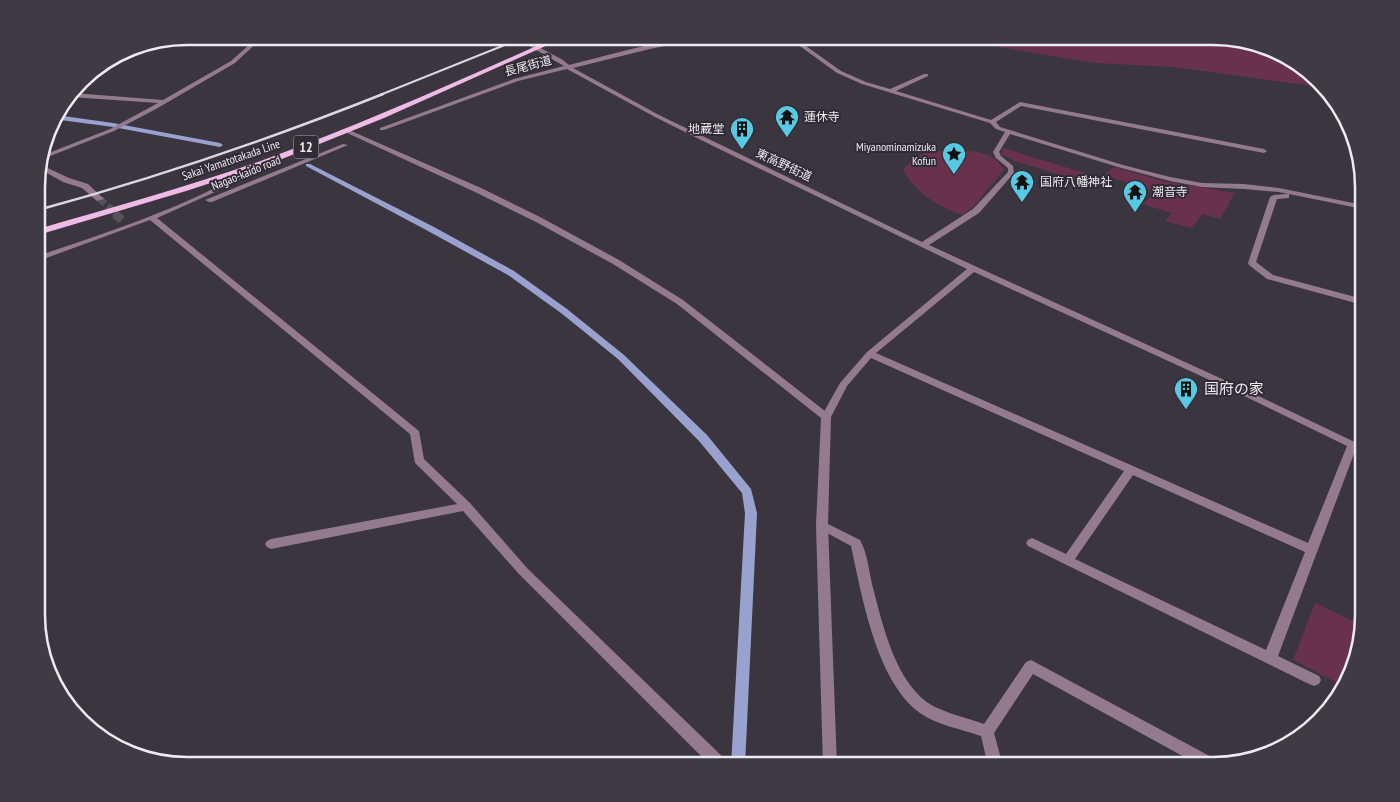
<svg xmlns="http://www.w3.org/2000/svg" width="1400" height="802" font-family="'PT Sans Narrow','Noto Sans JP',sans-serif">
  <rect width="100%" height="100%" fill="#3b353f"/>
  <path fill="#68324c" d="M 963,36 L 1213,36 L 1288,56 L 1320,87 L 1173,67 L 1094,63 L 981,44 Z
    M 1003,148 L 1088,174 L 1080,181 L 1014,161 L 1001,154 Z
    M 940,151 C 962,151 993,147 1004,170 L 972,208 L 962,215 C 936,205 917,194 903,170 C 916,155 921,153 940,151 Z
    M 1115,167 L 1163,181 L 1235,193 L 1220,219 L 1203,214 L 1191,228 L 1165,221 L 1172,213 L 1142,204 L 1156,192 L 1103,175 Z
    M 1315,603 L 1363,626 L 1345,687 L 1293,660 Z"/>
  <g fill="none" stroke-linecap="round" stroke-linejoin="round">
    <path fill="#99a1cf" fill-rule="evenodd" d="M 56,115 L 113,123 L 220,143 L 223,145 L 220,147 L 113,127 L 53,119 Z
      M 249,150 L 261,153 L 258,155 L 247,153 L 247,151 Z
      M 306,164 L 310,164 L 434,227 L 514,271 L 567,309 L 624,355 L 707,435 L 751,489 L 757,513 L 745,766 L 731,766 L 745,513 L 742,493 L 699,441 L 618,359 L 561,313 L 508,275 L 428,231 L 306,166 Z"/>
    <path stroke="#56505a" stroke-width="7" stroke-dasharray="7 3" stroke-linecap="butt" d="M 100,199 L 117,215"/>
    <path stroke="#56505a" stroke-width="9" stroke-dasharray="9 4.5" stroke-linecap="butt" d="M 115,214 L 122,220"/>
    <path fill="#947a8f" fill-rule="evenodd" d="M 259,36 L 264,36 L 235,63 L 156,109 L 114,131 L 40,160 L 41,156 L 110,129 L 158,103 L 70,97 L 73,93 L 163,100 L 231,61 Z
      M 512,36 L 518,36 L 563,60 L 569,65 C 615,54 669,36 716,36 L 650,49 L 573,68 L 659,115 L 922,242 L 973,209 L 1008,172 L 1008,168 L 996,158 L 993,152 L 1005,132 L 996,129 L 990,123 L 862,84 L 837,73 L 786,36 L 792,36 L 841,71 L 866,82 L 890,89 L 924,74 L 928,74 L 928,76 L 896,91 L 991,120 L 1020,102 L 1264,149 L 1267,151 L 1264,153 L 1021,106 L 996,122 L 1000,127 L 1123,165 L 1170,177 L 1202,183 L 1244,184 L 1279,188 L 1363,205 L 1363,209 L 1279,192 L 1244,189 L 1202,187 L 1170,181 L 1118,167 L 1010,134 L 999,152 L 1001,156 L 1013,166 L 1014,173 L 979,213 L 929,245 L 1244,389 L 1363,446 L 1363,454 L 1355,451 L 1278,656 L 1319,676 L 1321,680 L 1319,684 L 1314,686 L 1309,684 L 1028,546 L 1026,543 L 1028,540 L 1032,538 L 1066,554 L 1124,471 L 871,358 L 847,386 L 830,419 L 822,419 L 821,417 L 840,383 L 867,352 L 967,269 L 709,144 L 655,117 L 567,69 L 518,81 L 384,130 L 380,130 L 380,128 L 514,79 L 564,66 ZM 974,272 L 1238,393 L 1347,446 L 1308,543 L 876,353 ZM 1133,475 L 1305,552 L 1266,650 L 1075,559 Z
      M 343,144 L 348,145 L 212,202 L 209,202 L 205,200 Z
      M 265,160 L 270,161 L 233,184 L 157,218 L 419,431 L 424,459 L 470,503 L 527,568 L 727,761 L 729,766 L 711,766 L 519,574 L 463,511 L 271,549 L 267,547 L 265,544 L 267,541 L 271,539 L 457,504 L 415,463 L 410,434 L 150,220 L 38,261 L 38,256 C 115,230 196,204 265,160 Z
      M 39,164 L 69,178 L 88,184 L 104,199 L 97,201 L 82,188 L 63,182 L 38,168 Z
      M 1286,194 L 1289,194 L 1289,198 L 1277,199 L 1256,262 L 1273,275 L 1363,299 L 1363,305 L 1267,279 L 1249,265 L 1248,263 L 1270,197 L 1274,195 Z
      M 822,521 L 860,540 C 868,554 869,573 873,588 C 883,626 896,685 933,706 C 949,714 967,718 984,724 L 1026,662 L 1031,660 L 1217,760 L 1219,765 L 1199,765 L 1033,674 L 994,733 L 1003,766 L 988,766 L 981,736 C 961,729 937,725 920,713 C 876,681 862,596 851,546 L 818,528 L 816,525 L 818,522 Z"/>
    <path fill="#947a8f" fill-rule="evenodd" d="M 345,130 L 349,130 L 481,188 L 542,218 L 619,260 L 683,300 L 830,415 L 831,417 L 828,525 L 837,766 L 823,766 L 816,525 L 821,418 L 677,304 L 613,264 L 536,222 L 475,192 L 345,132 Z"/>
    <path fill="#efbbe6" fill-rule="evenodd" d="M 559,36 L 568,36 L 384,118 L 272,163 L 186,191 L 38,235 L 38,229 C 114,207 191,186 266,159 C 365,123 462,79 559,36 Z"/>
    <path stroke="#dcd8df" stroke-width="2" d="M 380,95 L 527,36"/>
    <path stroke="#dcd8df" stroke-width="2.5" d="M 38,210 C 156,178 270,139 383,94"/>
  </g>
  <defs>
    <g id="temple-pin" transform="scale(1.25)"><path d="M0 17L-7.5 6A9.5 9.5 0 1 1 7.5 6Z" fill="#58c9e3" stroke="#312b35"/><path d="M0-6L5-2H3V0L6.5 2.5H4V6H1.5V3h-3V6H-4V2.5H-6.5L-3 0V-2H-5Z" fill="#111"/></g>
    <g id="building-pin" transform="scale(1.25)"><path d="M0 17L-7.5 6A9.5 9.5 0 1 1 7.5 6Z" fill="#58c9e3" stroke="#312b35"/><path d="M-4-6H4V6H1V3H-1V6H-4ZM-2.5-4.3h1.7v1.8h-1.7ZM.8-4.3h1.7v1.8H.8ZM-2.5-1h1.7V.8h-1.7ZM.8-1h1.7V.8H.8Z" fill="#111"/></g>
    <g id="sight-pin" transform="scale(1.25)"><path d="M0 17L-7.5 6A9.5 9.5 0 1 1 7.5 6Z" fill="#58c9e3" stroke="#312b35"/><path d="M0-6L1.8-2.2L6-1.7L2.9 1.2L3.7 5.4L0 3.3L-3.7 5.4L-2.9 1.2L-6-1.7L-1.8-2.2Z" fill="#111"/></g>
  </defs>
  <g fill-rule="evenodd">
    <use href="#temple-pin" x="787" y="117"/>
    <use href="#building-pin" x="742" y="129"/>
    <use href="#sight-pin" x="954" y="154"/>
    <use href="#temple-pin" x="1022" y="182"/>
    <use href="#temple-pin" x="1135" y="192"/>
    <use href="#building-pin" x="1186" y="389"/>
  </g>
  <g text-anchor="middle" stroke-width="4" stroke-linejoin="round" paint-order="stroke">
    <g font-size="12" fill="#eeeaf1" stroke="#312b35">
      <text transform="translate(528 66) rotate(-15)" y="4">長尾街道</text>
      <text transform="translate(231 160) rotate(-19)" y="4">Sakai Yamatotakada Line</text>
      <text transform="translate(784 165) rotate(25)" y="4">東高野街道</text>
      <text transform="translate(246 173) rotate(-22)" y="4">Nagao-kaido road</text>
    </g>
    <g font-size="12" fill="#eeeaf1" stroke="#312b35" text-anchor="start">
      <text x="804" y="121">蓮休寺</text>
      <text x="724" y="133" text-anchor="end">地蔵堂</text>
      <text x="936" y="151" text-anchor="end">Miyanominamizuka<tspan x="936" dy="14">Kofun</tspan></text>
      <text x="1040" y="186">国府八幡神社</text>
      <text x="1152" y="196">潮音寺</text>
    </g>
    <rect fill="#312b35" stroke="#b5b1b9" stroke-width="1" x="293.5" y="135.5" width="25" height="23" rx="4"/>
    <g font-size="14" font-weight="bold" fill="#eeeaf1">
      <text x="306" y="152">12</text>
    </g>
    <g font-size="15" fill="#eeeaf1" stroke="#312b35" text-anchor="start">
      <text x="1204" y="394">国府の家</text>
    </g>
  </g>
  <path d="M0 0H1400V802H0ZM187 45H1213A142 142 0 0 1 1355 187V615A142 142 0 0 1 1213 757H187A142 142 0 0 1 45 615V187A142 142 0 0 1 187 45Z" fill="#403a44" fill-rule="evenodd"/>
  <path fill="none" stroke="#eeeaf1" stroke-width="2.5" d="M187 45H1213A142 142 0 0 1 1355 187V615A142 142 0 0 1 1213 757H187A142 142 0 0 1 45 615V187A142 142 0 0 1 187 45Z"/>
</svg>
